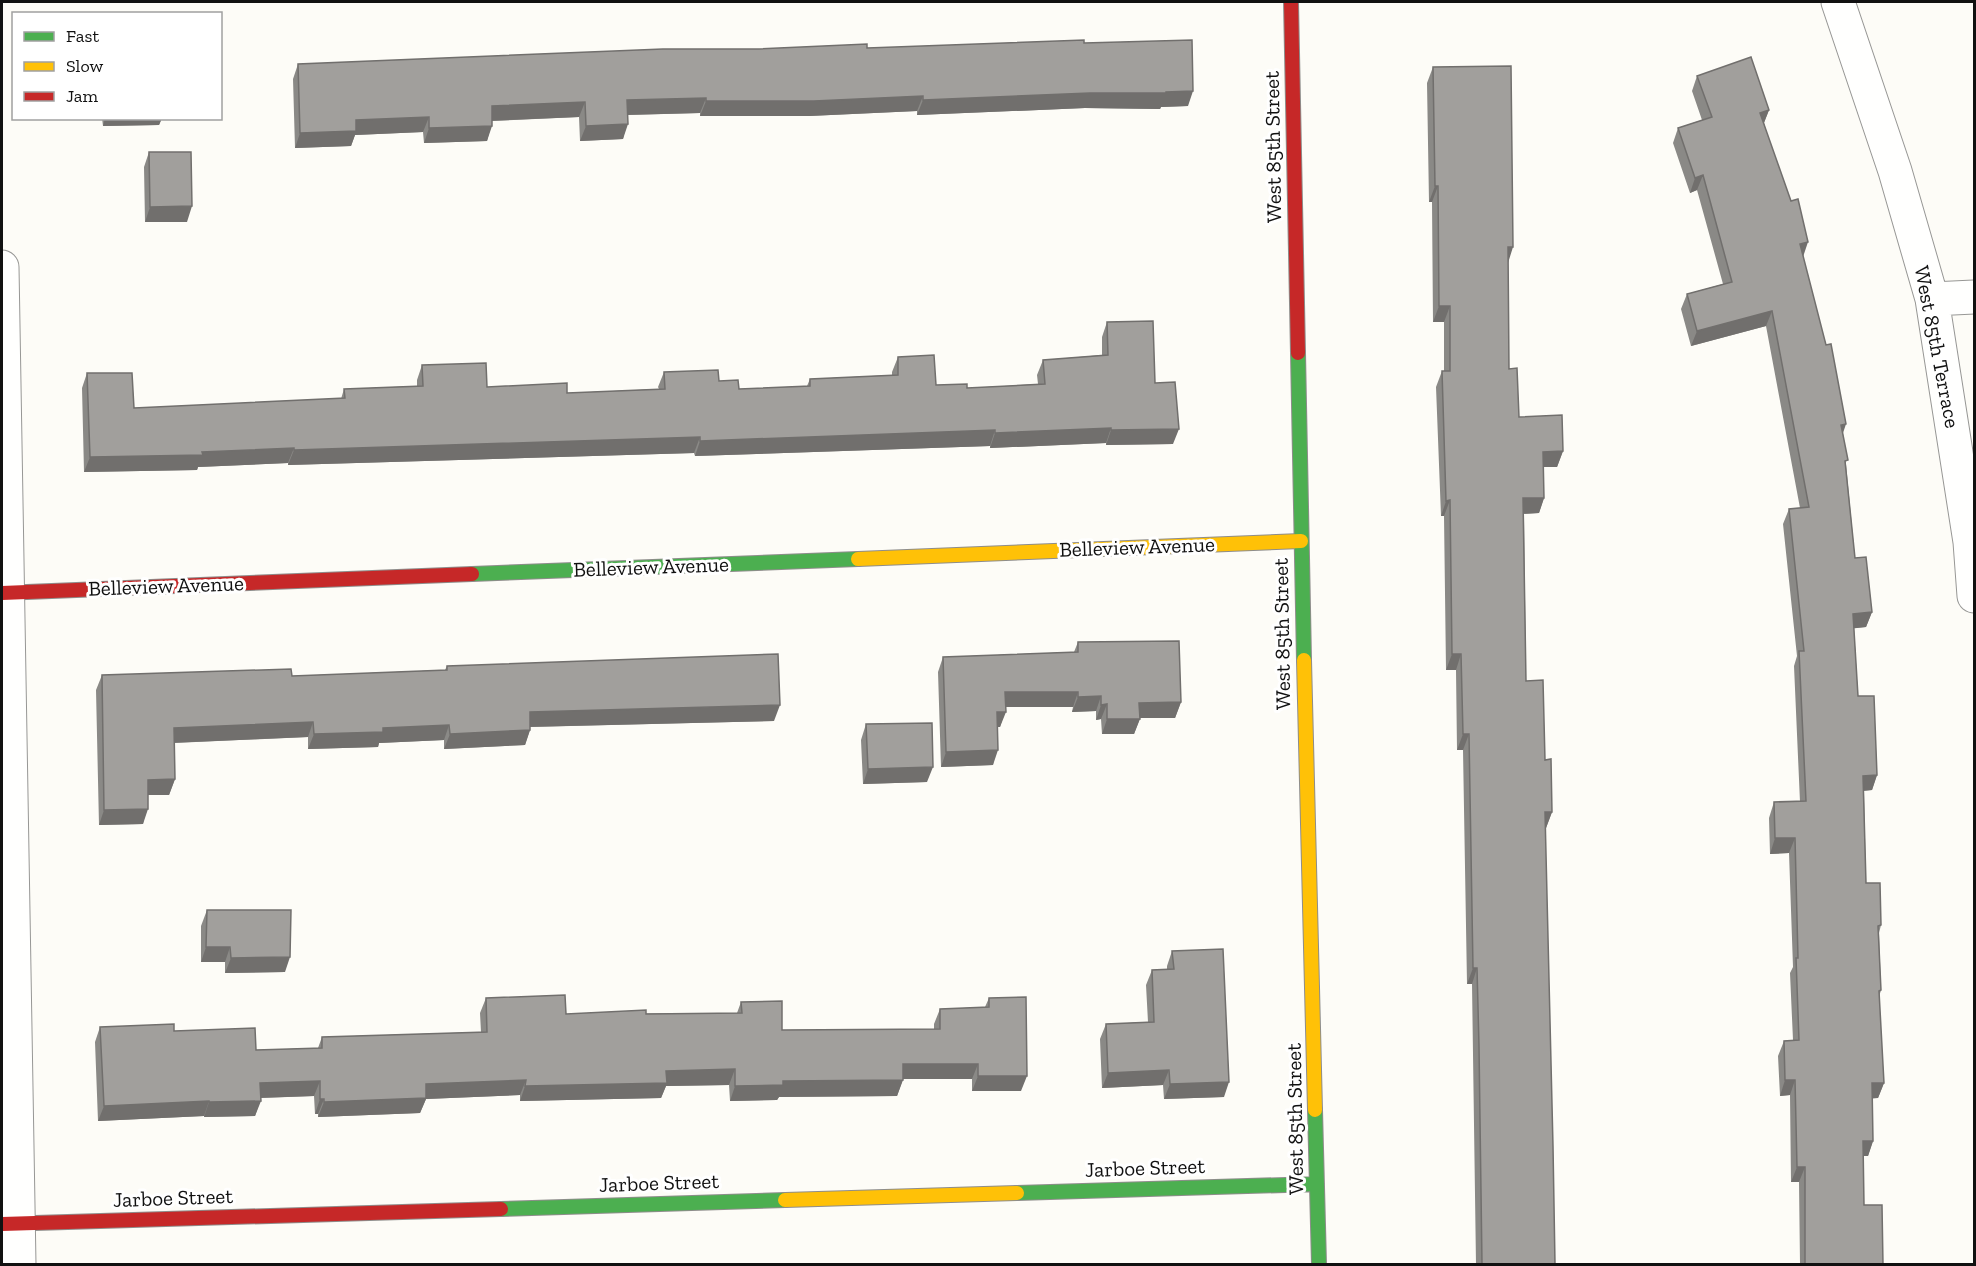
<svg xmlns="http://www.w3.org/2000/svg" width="1976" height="1266" font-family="'Zilla Slab',serif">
  <rect width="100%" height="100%" fill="#fdfcf7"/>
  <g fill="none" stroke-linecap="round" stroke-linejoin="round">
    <g stroke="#979795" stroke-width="35">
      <path id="street" d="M 1838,2 L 1895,171 L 1932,299 L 1970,542 L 1974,596
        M 2,267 L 19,1264
        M 1932,299 L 1974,297"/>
    </g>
    <g stroke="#8e8d8b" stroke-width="16">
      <path id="fast" d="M 1298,353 L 1304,660
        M 472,574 L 858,559
        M 1315,1110 L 1319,1264
        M 1017,1193 L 1317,1184
        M 501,1209 L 785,1200"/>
    </g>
    <g stroke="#8e8d8b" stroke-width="16">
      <path id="slow" d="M 858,559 L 1301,541
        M 1304,660 L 1315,1110
        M 785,1200 L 1017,1193"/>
    </g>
    <g stroke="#8e8d8b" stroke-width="16">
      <path id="jam" d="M 1291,2 L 1298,353
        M 2,593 L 472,574
        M 2,1224 L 501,1209"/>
    </g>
    <use href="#street" stroke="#fffffe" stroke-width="33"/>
    <use href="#fast" stroke="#4caf50" stroke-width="14"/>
    <use href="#slow" stroke="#ffc107" stroke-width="14"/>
    <use href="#jam" stroke="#c62828" stroke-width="14"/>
  </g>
  <path fill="#8a8986" d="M 1084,43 L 1188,106 L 1161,107 L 1160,109 L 1085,108 L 917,115 L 917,111 L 809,116 L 700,116 L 700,113 L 628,115 L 623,139 L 580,141 L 579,117 L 492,121 L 487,141 L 424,143 L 423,132 L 355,135 L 351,146 L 295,148 L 293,79 L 298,64 L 867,48 Z
    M 1433,67 L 1508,262 L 1509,369 L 1519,417 L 1563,451 L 1557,467 L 1544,467 L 1544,498 L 1539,513 L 1524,514 L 1526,681 L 1545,760 L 1552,812 L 1546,828 L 1545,828 L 1555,1264 L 1476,1264 L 1472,984 L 1467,984 L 1463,750 L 1457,750 L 1456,670 L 1446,670 L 1444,516 L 1441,516 L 1436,387 L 1442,371 L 1444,371 L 1444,322 L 1433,322 L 1432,202 L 1429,202 L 1427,83 Z
    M 1697,76 L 1769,110 L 1764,123 L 1803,256 L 1843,433 L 1855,558 L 1872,612 L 1866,627 L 1854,628 L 1858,696 L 1877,775 L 1872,790 L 1864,791 L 1866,883 L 1881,925 L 1879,933 L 1881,990 L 1879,997 L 1884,1083 L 1878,1098 L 1873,1098 L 1873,1141 L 1868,1156 L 1864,1156 L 1864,1205 L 1883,1264 L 1886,1264 L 1800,1264 L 1799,1182 L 1791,1182 L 1790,1095 L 1780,1096 L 1778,1056 L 1784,1041 L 1793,1040 L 1790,973 L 1793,967 L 1789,853 L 1770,854 L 1769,818 L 1774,802 L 1800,802 L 1794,666 L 1797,656 L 1783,524 L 1789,509 L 1800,508 L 1766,326 L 1691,346 L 1681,309 L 1687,294 L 1723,284 L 1697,190 L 1690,193 L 1673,143 L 1678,128 L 1702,120 L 1692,91 Z
    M 102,118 L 162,118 L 159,125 L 103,126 Z
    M 149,152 L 187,222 L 145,222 L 144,167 Z
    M 1107,322 L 1155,383 L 1173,444 L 1106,445 L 1106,443 L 990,448 L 990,446 L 695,456 L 694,453 L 288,465 L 288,463 L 198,467 L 197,470 L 84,472 L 82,388 L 87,373 L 134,408 L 341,399 L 344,389 L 417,386 L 417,380 L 422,365 L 487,387 L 567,393 L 659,389 L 658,387 L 664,372 L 719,381 L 739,389 L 807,386 L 810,379 L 892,375 L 892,372 L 898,357 L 936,385 L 967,388 L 1038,384 L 1037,375 L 1043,360 L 1102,355 L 1102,337 Z
    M 1078,642 L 1181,702 L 1175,718 L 1140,718 L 1134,734 L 1102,734 L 1101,719 L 1096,720 L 1096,711 L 1072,712 L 1073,707 L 1006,707 L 1000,727 L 998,727 L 993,765 L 941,767 L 938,672 L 943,657 L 1074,652 Z
    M 447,666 L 774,721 L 530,727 L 530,730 L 525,745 L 444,749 L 444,740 L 379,743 L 378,747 L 308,749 L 308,737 L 174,743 L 175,779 L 169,795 L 148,795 L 143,824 L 99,825 L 96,690 L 102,675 L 292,676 L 445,670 Z
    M 866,724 L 927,782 L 863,784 L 861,740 Z
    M 207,910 L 285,972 L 225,973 L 225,962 L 201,962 L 201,926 Z
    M 1172,951 L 1224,1097 L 1164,1099 L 1163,1085 L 1102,1088 L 1100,1039 L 1106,1024 L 1148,1022 L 1146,985 L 1152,970 L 1167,969 L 1167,966 Z
    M 486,998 L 566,1014 L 737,1013 L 741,1002 L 782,1030 L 934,1029 L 934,1024 L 940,1009 L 985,1007 L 989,998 L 1021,1091 L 972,1091 L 972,1079 L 903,1079 L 897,1096 L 779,1097 L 777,1100 L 730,1101 L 729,1085 L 666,1086 L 661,1098 L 520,1101 L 520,1095 L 426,1099 L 420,1113 L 318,1117 L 318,1114 L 315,1114 L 314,1096 L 261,1098 L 255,1116 L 204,1117 L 204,1116 L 98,1121 L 95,1042 L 100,1027 L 174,1031 L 256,1050 L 318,1048 L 322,1037 L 481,1032 L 480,1013 Z"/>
  <path fill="#716f6d" d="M 1193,91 L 1188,106 L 1161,107 L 1160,109 L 1085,108 L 917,115 L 923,100 L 1090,93 Z
    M 923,96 L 917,111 L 809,116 L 700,116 L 706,101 Z
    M 706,98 L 700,113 L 622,115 L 627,100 Z
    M 585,102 L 579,117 L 486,121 L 492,106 Z
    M 1769,110 L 1763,125 L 1760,113 Z
    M 429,117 L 423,132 L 355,135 L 351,146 L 295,148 L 300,133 L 356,120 Z
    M 105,118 L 162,118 L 159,125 L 103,126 Z
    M 628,124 L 623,139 L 580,141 L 586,126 Z
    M 492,126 L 487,141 L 424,143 L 429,128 Z
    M 1703,175 L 1697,190 L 1690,193 L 1695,178 Z
    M 1435,186 L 1438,186 L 1432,202 L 1429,202 Z
    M 192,206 L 187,222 L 145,222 L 150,207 Z
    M 1808,242 L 1803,257 L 1800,244 Z
    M 1508,247 L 1513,247 L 1508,263 Z
    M 1439,306 L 1450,306 L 1444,322 L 1433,322 Z
    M 1772,311 L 1766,326 L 1691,346 L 1697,331 Z
    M 1846,424 L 1841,439 L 1841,425 Z
    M 1111,428 L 1106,443 L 990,448 L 995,433 Z
    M 1179,429 L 1173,444 L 1106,445 L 1111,430 Z
    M 995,430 L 990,446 L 695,456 L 700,441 Z
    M 700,437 L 694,453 L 288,465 L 294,450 Z
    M 294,448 L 288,463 L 198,467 L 197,470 L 84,472 L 90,457 Z
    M 1563,451 L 1557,467 L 1537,467 L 1543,452 Z
    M 1523,498 L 1544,498 L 1539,513 L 1517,514 Z
    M 1450,500 L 1444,516 L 1441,516 L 1446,501 Z
    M 1872,612 L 1866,627 L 1848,629 L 1853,614 Z
    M 1452,654 L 1461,654 L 1456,670 L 1446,670 Z
    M 1005,692 L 1078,692 L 1073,707 L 1000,707 Z
    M 1101,696 L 1096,711 L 1072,712 L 1078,697 Z
    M 1181,702 L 1175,718 L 1134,718 L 1139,703 Z
    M 1107,704 L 1101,719 L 1096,720 L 1101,705 Z
    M 780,705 L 774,721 L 524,727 L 530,712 Z
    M 997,712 L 1006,712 L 1000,727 L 992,727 Z
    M 1107,719 L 1140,719 L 1134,734 L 1102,734 Z
    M 313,722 L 308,737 L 168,743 L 174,728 Z
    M 449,725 L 444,740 L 379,743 L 378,747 L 308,749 L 314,734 L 383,728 Z
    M 530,730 L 525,745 L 444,749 L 450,734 Z
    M 1463,734 L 1469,734 L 1463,750 L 1457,750 Z
    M 998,750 L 993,765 L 941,767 L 946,752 Z
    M 933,767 L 927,782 L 863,784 L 868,769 Z
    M 1877,775 L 1872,790 L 1858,791 L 1863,776 Z
    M 175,779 L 169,795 L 142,795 L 148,780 Z
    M 148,809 L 143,824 L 99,825 L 104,810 Z
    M 1545,812 L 1552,812 L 1546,828 L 1539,828 Z
    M 1775,838 L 1795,838 L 1789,853 L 1770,854 Z
    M 206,947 L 230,947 L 225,962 L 201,962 Z
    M 290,957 L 285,972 L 225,973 L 231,958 Z
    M 1473,968 L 1477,968 L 1472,984 L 1467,984 Z
    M 903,1064 L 978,1064 L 972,1079 L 897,1079 Z
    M 735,1069 L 729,1085 L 666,1086 L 661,1098 L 520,1101 L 525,1086 L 666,1071 Z
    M 1169,1070 L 1163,1085 L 1102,1088 L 1108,1073 Z
    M 978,1076 L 1027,1076 L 1021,1091 L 972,1091 Z
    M 526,1080 L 520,1095 L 426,1099 L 420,1113 L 318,1117 L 324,1102 L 426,1084 Z
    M 903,1080 L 897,1096 L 779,1097 L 777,1100 L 730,1101 L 735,1086 L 783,1081 Z
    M 1785,1080 L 1795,1080 L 1790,1095 L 1780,1096 Z
    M 320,1081 L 314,1096 L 255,1098 L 260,1083 Z
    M 1229,1082 L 1224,1097 L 1164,1099 L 1170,1084 Z
    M 1872,1083 L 1884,1083 L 1878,1098 L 1867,1099 Z
    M 320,1099 L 324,1099 L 318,1114 L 315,1114 Z
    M 209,1101 L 204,1116 L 98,1121 L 104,1106 Z
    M 261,1101 L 255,1116 L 204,1117 L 209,1102 Z
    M 1863,1141 L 1873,1141 L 1868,1156 L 1858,1156 Z
    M 1797,1167 L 1805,1167 L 1799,1182 L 1791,1182 Z"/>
  <path fill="#a19f9c" stroke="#716f6d" stroke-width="1.5" d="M 1084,40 L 1084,43 L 1192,40 L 1193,91 L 1166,92 L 1166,93 L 1090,93 L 923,100 L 923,96 L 814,101 L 706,101 L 706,98 L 627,100 L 628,124 L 586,126 L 585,102 L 492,106 L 492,126 L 429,128 L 429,117 L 356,120 L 356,131 L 300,133 L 298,64 L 663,49 L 759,49 L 867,44 L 867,48 Z
    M 1751,57 L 1769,110 L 1760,113 L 1791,201 L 1798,199 L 1808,242 L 1800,244 L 1826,345 L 1831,344 L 1846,424 L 1841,425 L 1848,460 L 1845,461 L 1855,558 L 1866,557 L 1872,612 L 1853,614 L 1858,696 L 1874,696 L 1877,775 L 1863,776 L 1866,883 L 1880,883 L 1881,925 L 1878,926 L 1881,990 L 1879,991 L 1884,1083 L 1872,1083 L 1873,1141 L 1863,1141 L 1864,1205 L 1882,1205 L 1883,1264 L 1886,1264 L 1805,1264 L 1805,1167 L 1797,1167 L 1795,1080 L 1785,1080 L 1784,1041 L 1799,1040 L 1796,958 L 1798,958 L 1795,838 L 1775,838 L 1774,802 L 1806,801 L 1799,651 L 1804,651 L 1789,509 L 1809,507 L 1772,311 L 1697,331 L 1687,294 L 1732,282 L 1703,175 L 1695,178 L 1678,128 L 1712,117 L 1697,76 Z
    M 1511,66 L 1513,247 L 1508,247 L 1509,369 L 1517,368 L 1519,417 L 1562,415 L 1563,451 L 1543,452 L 1544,498 L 1523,498 L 1526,681 L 1543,680 L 1545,760 L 1551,759 L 1552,812 L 1545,812 L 1553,1146 L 1555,1264 L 1482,1264 L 1479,1046 L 1477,968 L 1473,968 L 1469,734 L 1463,734 L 1461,654 L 1452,654 L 1450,500 L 1446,501 L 1442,371 L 1450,371 L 1450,306 L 1439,306 L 1438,186 L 1435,186 L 1433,67 Z
    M 149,152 L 191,152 L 192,206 L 150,207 Z
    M 1153,321 L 1155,383 L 1175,382 L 1179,429 L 1111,430 L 1111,428 L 995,433 L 995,430 L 700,441 L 700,437 L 294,450 L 294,448 L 202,452 L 203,455 L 90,457 L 87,373 L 132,373 L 134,408 L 345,398 L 344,389 L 423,386 L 422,365 L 486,363 L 487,387 L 567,383 L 567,393 L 665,389 L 664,372 L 718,370 L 719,381 L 738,380 L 739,389 L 810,386 L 810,379 L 898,375 L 898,357 L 934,355 L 936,385 L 967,384 L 967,388 L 1045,384 L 1043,360 L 1108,355 L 1107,322 Z
    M 1179,641 L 1181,702 L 1139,703 L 1140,719 L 1107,719 L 1107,704 L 1101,705 L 1101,696 L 1078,697 L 1078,692 L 1005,692 L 1006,712 L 997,712 L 998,750 L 946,752 L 943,657 L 1078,652 L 1078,642 Z
    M 778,654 L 780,705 L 530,712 L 530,730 L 450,734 L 449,725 L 383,728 L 383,732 L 314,734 L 313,722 L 174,728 L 175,779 L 148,780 L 148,809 L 104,810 L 102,675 L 291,669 L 292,676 L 447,670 L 447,666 Z
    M 932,723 L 933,767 L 868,769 L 866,724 Z
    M 207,910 L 291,910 L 290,957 L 231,958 L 230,947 L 206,947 Z
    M 1223,949 L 1229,1082 L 1170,1084 L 1169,1070 L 1108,1073 L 1106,1024 L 1154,1022 L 1152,970 L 1174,969 L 1172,951 Z
    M 565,995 L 566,1014 L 646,1010 L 646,1014 L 742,1013 L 741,1002 L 782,1001 L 782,1030 L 940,1029 L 940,1009 L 989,1007 L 989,998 L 1026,997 L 1027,1076 L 978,1076 L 978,1064 L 903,1064 L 903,1080 L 783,1081 L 783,1085 L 735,1086 L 735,1069 L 666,1071 L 667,1083 L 525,1086 L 526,1080 L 426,1084 L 426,1098 L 324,1102 L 324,1099 L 320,1099 L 320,1081 L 260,1083 L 261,1101 L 209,1102 L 209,1101 L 104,1106 L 100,1027 L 174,1024 L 174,1031 L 255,1028 L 256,1050 L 322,1048 L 322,1037 L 487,1032 L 486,998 Z"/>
  <g text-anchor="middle" stroke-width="6" stroke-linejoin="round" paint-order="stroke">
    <g font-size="21" fill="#111" stroke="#fff">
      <text transform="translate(1273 147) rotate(-91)" y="7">West 85th Street</text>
      <text transform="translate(1937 347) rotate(79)" y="7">West 85th Terrace</text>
      <text transform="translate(1137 547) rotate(-2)" y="7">Belleview Avenue</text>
      <text transform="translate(651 567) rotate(-2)" y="7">Belleview Avenue</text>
      <text transform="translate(166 586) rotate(-2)" y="7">Belleview Avenue</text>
      <text transform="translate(1282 634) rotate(-91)" y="7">West 85th Street</text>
      <text transform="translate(1295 1119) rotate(-91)" y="7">West 85th Street</text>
      <text transform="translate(1145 1168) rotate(-2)" y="7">Jarboe Street</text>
      <text transform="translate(659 1183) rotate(-2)" y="7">Jarboe Street</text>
      <text transform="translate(173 1198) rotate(-2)" y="7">Jarboe Street</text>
    </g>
  </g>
  <rect width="1976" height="1266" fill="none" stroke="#111111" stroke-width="6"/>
  <rect x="12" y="12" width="210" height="108" fill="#ffffff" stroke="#a0a0a0" stroke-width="1.5"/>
  <rect x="24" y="32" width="30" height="9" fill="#4caf50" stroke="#a0a0a0" stroke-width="1.5"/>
  <text x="66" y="42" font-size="18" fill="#111111">Fast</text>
  <rect x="24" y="62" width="30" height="9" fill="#ffc107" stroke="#a0a0a0" stroke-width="1.5"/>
  <text x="66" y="72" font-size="18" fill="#111111">Slow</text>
  <rect x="24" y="92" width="30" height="9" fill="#c62828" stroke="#a0a0a0" stroke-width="1.5"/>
  <text x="66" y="102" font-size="18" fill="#111111">Jam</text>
</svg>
